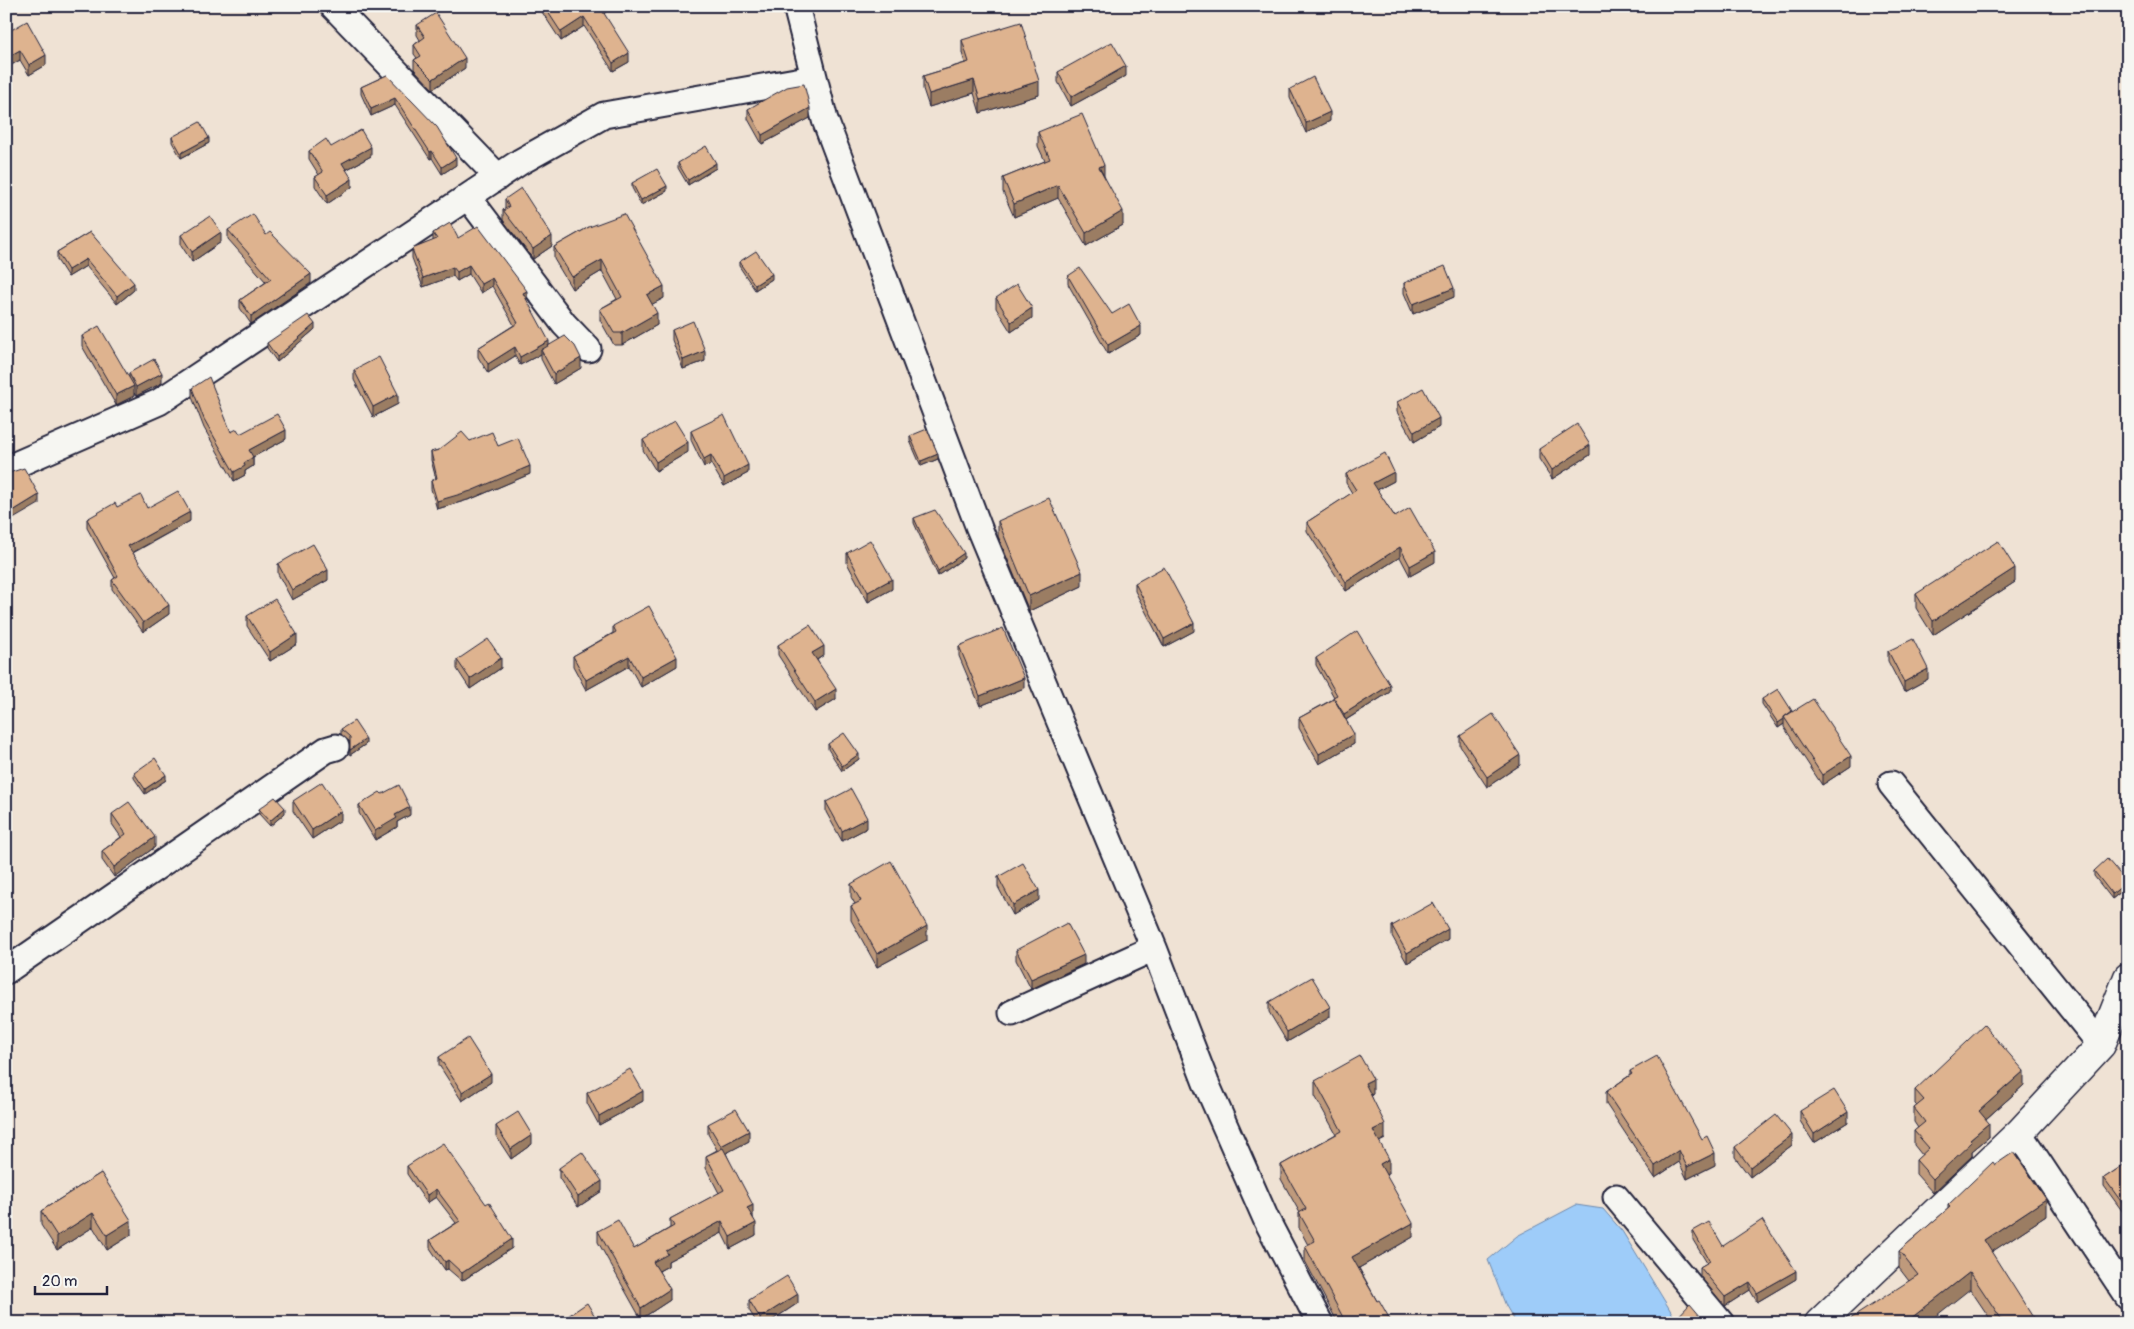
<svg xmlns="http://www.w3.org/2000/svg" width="2134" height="1329" font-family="Pangolin,sans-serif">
  <rect width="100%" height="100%" fill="#efe2d4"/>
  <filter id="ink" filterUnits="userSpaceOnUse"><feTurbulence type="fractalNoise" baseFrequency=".02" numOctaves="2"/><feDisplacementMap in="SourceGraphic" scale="10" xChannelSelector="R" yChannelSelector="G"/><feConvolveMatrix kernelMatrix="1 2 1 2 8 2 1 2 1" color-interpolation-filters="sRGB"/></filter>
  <g filter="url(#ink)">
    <path fill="#9eccf9" stroke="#6c88ad" d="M 1576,1205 L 1603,1209 L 1622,1231 L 1678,1323 L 1516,1323 L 1506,1306 L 1488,1260 L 1517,1236 Z"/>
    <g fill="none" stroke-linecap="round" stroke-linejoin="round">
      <g stroke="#22223b" stroke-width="29">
        <path id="street" d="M 333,6 L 498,177
          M 796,6 L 825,120 L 979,528 L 1154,948 L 1206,1083 L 1266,1219 L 1320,1323
          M 468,197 L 564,324 L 588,349
          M 6,469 L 159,402 L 520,162 L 604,115 L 813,78
          M 1891,784 L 2101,1045
          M 6,971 L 326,750 L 336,747
          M 1012,1013 L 1154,948
          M 2019,1133 L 2128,1297
          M 1616,1197 L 1721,1323"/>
      </g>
      <g stroke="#22223b" stroke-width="31">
        <path id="secondary" d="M 1819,1323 L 2019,1133 L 2101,1045 L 2128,977"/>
      </g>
      <use href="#street" stroke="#f6f6f2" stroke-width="25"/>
      <use href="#secondary" stroke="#f6f6f2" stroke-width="28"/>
    </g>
    <path fill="#bf9a7b" stroke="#22223b" d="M 542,6 L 606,6 L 606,12 L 604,14 L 629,62 L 613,71 L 584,26 L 561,41 L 542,12 Z
      M 27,21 L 46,65 L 29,75 L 20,60 L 6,68 Z
      M 417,25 L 465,68 L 433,89 L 414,69 L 414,60 L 417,58 L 414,54 L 414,45 L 420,40 L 417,35 Z
      M 962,40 L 1039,95 L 980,113 L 974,93 L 929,107 L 923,89 L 923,76 L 965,63 L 962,53 Z
      M 1058,72 L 1126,76 L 1071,106 L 1058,82 Z
      M 387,75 L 456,165 L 442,174 L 432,158 L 430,159 L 395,105 L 371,116 L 361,94 L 361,87 Z
      M 1290,89 L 1330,121 L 1306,133 L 1290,98 Z
      M 748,109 L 810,118 L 762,144 L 748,119 Z
      M 1038,132 L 1104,176 L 1123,225 L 1086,246 L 1058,198 L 1014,217 L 1003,192 L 1003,178 L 1045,161 L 1038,146 Z
      M 172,137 L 209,143 L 181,158 L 172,142 Z
      M 309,151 L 371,156 L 346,170 L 352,187 L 327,204 L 315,186 L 315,177 L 319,175 L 309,159 Z
      M 678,163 L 716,168 L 688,185 L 678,168 Z
      M 632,183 L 667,191 L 641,205 L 632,188 Z
      M 505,199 L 552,246 L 533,259 L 503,220 L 503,210 L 505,209 Z
      M 589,227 L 664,298 L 652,304 L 657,325 L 622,345 L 614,345 L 600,320 L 600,309 L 617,299 L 602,271 L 572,289 L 554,259 L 554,247 Z
      M 228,230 L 266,235 L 311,283 L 251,324 L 240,308 L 240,300 L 266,282 L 228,239 Z
      M 90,232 L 134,290 L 117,304 L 86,266 L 68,277 L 57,260 L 57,252 Z
      M 433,233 L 458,238 L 527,299 L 526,300 L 549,345 L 581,368 L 554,384 L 541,359 L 541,354 L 520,365 L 515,356 L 488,373 L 478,357 L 478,348 L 514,325 L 492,286 L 481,293 L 469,274 L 457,281 L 453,276 L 423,287 L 412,258 L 412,249 L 433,241 Z
      M 181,235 L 221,242 L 192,262 L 181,245 Z
      M 739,262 L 772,279 L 755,290 L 739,266 Z
      M 1068,276 L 1112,314 L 1141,335 L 1108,354 L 1068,284 Z
      M 1404,283 L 1454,297 L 1413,314 L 1404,293 Z
      M 996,298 L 1032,318 L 1011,332 L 996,308 Z
      M 315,329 L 277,362 L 267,348 L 267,343 Z
      M 672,330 L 705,361 L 683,369 L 672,340 Z
      M 82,336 L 129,378 L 129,373 L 162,383 L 136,396 L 134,393 L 134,396 L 116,405 L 82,346 Z
      M 354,370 L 398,404 L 373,417 L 354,380 Z
      M 192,388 L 231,432 L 286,439 L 253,457 L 253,466 L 245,471 L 245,475 L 234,481 L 204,428 L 192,397 Z
      M 1397,402 L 1439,427 L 1414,442 L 1397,412 Z
      M 691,431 L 748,473 L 724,486 L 711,464 L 704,467 L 691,440 Z
      M 910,436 L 938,459 L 921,466 L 910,441 Z
      M 643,440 L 688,452 L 656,471 L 643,450 Z
      M 470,441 L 498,446 L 530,474 L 471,499 L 437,509 L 431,489 L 431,481 L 436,479 L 431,460 L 431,452 Z
      M 1539,449 L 1590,455 L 1552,479 L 1539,459 Z
      M 1346,474 L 1394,481 L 1377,490 L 1395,517 L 1435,562 L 1410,576 L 1400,557 L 1346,591 L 1307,531 L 1307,522 L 1352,493 L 1346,483 Z
      M 117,507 L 147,508 L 190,521 L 133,553 L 169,614 L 143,632 L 112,589 L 112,580 L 115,578 L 87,528 L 87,519 Z
      M 914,518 L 964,558 L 938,576 L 914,523 Z
      M 998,521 L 1082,586 L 1029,611 L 998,536 Z
      M 847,553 L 892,589 L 868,602 L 847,563 Z
      M 278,564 L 328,580 L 292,600 L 278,574 Z
      M 2015,582 L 1933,635 L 1916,608 L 1916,594 Z
      M 1135,583 L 1194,631 L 1164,647 L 1135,591 Z
      M 247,616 L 297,644 L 270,661 L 247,626 Z
      M 613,626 L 677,666 L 641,687 L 629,666 L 586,690 L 573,666 L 573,656 L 613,633 Z
      M 778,645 L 824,655 L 817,660 L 836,699 L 815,712 L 778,655 Z
      M 959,646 L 1024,688 L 980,706 L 959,656 Z
      M 1888,651 L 1928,679 L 1904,692 L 1888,661 Z
      M 1316,658 L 1390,692 L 1346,720 L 1354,744 L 1319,764 L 1299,728 L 1299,718 L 1333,699 L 1333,697 L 1334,697 L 1316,665 Z
      M 457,660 L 501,668 L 470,689 L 457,669 Z
      M 1762,699 L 1792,711 L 1851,766 L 1822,785 L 1784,727 L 1784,724 L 1778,728 L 1762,704 Z
      M 341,729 L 366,744 L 350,755 L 350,742 L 341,734 Z
      M 1460,736 L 1520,765 L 1487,787 L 1460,746 Z
      M 828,744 L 859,759 L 842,771 L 828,749 Z
      M 134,773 L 166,780 L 145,794 L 134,778 Z
      M 382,794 L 410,815 L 397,822 L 397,827 L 375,840 L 359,813 L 359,805 Z
      M 293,801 L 341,820 L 312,839 L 293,811 Z
      M 826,802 L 867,828 L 842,841 L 826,812 Z
      M 259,809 L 285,813 L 270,826 L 259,814 Z
      M 112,814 L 155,847 L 114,877 L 102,860 L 102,851 L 121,837 L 112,824 Z
      M 2094,871 L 2127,887 L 2112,899 L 2094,876 Z
      M 998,877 L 1039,900 L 1013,915 L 998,887 Z
      M 851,884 L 927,940 L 877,967 L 851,920 L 851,906 L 855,904 L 851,897 Z
      M 1392,926 L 1448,939 L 1407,963 L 1392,936 Z
      M 1016,950 L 1084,964 L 1031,989 L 1016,960 Z
      M 1269,1002 L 1330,1017 L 1287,1042 L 1269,1012 Z
      M 439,1057 L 491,1082 L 462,1101 L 439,1065 Z
      M 1630,1071 L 1715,1165 L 1687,1179 L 1679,1162 L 1655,1178 L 1606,1104 L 1606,1092 L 1630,1075 Z
      M 1315,1081 L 1373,1094 L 1371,1095 L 1385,1139 L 1379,1142 L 1389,1173 L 1386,1175 L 1413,1237 L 1359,1268 L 1377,1301 L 1392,1323 L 1338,1323 L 1305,1261 L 1305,1246 L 1308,1245 L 1299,1228 L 1299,1213 L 1300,1213 L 1281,1179 L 1281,1165 L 1336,1134 L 1315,1096 Z
      M 2024,1085 L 1986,1119 L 1989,1137 L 1972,1151 L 1972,1156 L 1933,1193 L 1916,1174 L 1916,1160 L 1922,1155 L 1914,1145 L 1914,1131 L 1918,1128 L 1914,1122 L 1914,1108 L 1917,1106 L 1915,1104 L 1915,1090 Z
      M 587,1093 L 643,1101 L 599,1125 L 587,1103 Z
      M 1800,1111 L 1848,1122 L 1814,1143 L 1800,1121 Z
      M 708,1124 L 749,1141 L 726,1153 L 753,1216 L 756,1235 L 730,1249 L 722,1233 L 668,1261 L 668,1266 L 659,1271 L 670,1300 L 641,1319 L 598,1242 L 598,1231 L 634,1249 L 670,1228 L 670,1219 L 719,1193 L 706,1168 L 706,1156 L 717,1150 L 708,1134 Z
      M 496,1126 L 532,1144 L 511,1159 L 496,1136 Z
      M 1792,1145 L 1750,1177 L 1735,1157 L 1735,1147 Z
      M 2128,1162 L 2128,1219 L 2104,1186 L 2104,1178 Z
      M 407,1166 L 512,1248 L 462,1281 L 448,1269 L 445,1270 L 430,1248 L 430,1240 L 456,1223 L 436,1197 L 427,1203 L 407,1174 Z
      M 559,1168 L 602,1191 L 578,1207 L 559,1178 Z
      M 101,1173 L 131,1235 L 107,1250 L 93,1227 L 57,1250 L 41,1225 L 41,1211 Z
      M 1948,1205 L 2046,1216 L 1991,1252 L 2034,1323 L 1993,1323 L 1970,1289 L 1909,1281 L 1899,1268 L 1899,1251 L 1948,1209 Z
      M 1693,1231 L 1723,1246 L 1796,1279 L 1757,1302 L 1750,1290 L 1725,1306 L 1700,1276 L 1700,1267 L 1707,1263 L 1693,1240 Z
      M 749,1300 L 798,1303 L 768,1323 L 757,1323 L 749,1310 Z
      M 568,1316 L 599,1323 L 568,1323 Z"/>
    <path fill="#9b7d64" stroke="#22223b" d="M 602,6 L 606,6 L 606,12 L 600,16 L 600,7 Z
      M 584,17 L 584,26 L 561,41 L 561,32 Z
      M 20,50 L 20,60 L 6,68 L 6,58 Z
      M 629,53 L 629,62 L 613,71 L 613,63 Z
      M 46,55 L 46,65 L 29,75 L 29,65 Z
      M 465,58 L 465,68 L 433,89 L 433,79 Z
      M 1126,66 L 1126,76 L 1071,106 L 1071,97 Z
      M 974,80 L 974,93 L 929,107 L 929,94 Z
      M 1039,81 L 1039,95 L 980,113 L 980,100 Z
      M 395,98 L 395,105 L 371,116 L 371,109 Z
      M 810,108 L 810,118 L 762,144 L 762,135 Z
      M 1330,112 L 1330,121 L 1306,133 L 1306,123 Z
      M 209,138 L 209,143 L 181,158 L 181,153 Z
      M 371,147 L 371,156 L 342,172 L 342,163 Z
      M 432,151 L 432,158 L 430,159 L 430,152 Z
      M 456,158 L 456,165 L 442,174 L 442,167 Z
      M 716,163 L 716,168 L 688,185 L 688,180 Z
      M 1104,165 L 1104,179 L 1099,167 Z
      M 352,179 L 352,187 L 327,204 L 327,195 Z
      M 1058,185 L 1058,198 L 1014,217 L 1014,204 Z
      M 667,186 L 667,191 L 641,205 L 641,200 Z
      M 1123,211 L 1123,225 L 1086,246 L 1086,233 Z
      M 221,232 L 221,242 L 192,262 L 192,252 Z
      M 552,236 L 552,246 L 533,259 L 533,249 Z
      M 86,259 L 86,266 L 68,277 L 68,270 Z
      M 602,260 L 602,271 L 572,289 L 572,277 Z
      M 469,265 L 469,274 L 457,281 L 457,272 Z
      M 453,267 L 453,276 L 423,287 L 423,278 Z
      M 311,274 L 311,283 L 251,324 L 251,316 Z
      M 772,274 L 772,279 L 755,290 L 755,285 Z
      M 492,278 L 492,286 L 481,293 L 481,284 Z
      M 134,283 L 134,290 L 117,304 L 117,296 Z
      M 664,286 L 664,298 L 647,307 L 647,295 Z
      M 1454,288 L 1454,297 L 1413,314 L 1413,304 Z
      M 527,291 L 527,299 L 523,302 L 523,293 Z
      M 1032,308 L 1032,318 L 1011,332 L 1011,322 Z
      M 657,313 L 657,325 L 622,345 L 622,333 Z
      M 315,324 L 315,329 L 277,362 L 277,357 Z
      M 1141,326 L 1141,335 L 1108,354 L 1108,345 Z
      M 549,341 L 549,350 L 541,350 L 541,354 L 520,365 L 520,357 Z
      M 515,347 L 515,356 L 488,373 L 488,364 Z
      M 705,351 L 705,361 L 683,369 L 683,360 Z
      M 581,358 L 581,368 L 554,384 L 554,374 Z
      M 162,373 L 162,383 L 136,396 L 136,387 Z
      M 134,386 L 134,396 L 116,405 L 116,395 Z
      M 398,394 L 398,404 L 373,417 L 373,407 Z
      M 1439,418 L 1439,427 L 1414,442 L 1414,432 Z
      M 286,430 L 286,439 L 249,459 L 249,450 Z
      M 688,442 L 688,452 L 656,471 L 656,462 Z
      M 1590,445 L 1590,455 L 1552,479 L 1552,470 Z
      M 938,454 L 938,459 L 921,466 L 921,461 Z
      M 711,455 L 711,464 L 704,467 L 704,459 Z
      M 253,457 L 253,466 L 245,471 L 245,475 L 234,481 L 234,472 L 244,463 Z
      M 748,465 L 748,473 L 724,486 L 724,478 Z
      M 530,466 L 530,474 L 471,499 L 437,509 L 437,501 Z
      M 1394,472 L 1394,481 L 1373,492 L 1373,483 Z
      M 39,495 L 39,504 L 8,522 L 8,514 Z
      M 190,512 L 190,521 L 128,555 L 128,546 Z
      M 12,521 L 12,529 L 6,533 L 6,524 Z
      M 1400,547 L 1400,557 L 1346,591 L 1346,582 Z
      M 1435,552 L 1435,562 L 1410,576 L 1410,566 Z
      M 964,553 L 964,558 L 938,576 L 938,571 Z
      M 2015,568 L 2015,582 L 1933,635 L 1933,621 Z
      M 328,570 L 328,580 L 292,600 L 292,590 Z
      M 1082,572 L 1082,586 L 1029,611 L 1029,596 Z
      M 892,579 L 892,589 L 868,602 L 868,592 Z
      M 169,605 L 169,614 L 143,632 L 143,623 Z
      M 1194,623 L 1194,631 L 1164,647 L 1164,639 Z
      M 297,634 L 297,644 L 270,661 L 270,652 Z
      M 824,646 L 824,655 L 812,663 L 812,653 Z
      M 629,656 L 629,666 L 586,690 L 586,680 Z
      M 677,657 L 677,666 L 641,687 L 641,677 Z
      M 501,658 L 501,668 L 470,689 L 470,679 Z
      M 1928,669 L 1928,679 L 1904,692 L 1904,682 Z
      M 1024,678 L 1024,688 L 980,706 L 980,696 Z
      M 1390,685 L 1390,692 L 1344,721 L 1344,714 Z
      M 836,689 L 836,699 L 815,712 L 815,702 Z
      M 1784,719 L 1784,724 L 1778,728 L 1778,723 Z
      M 1354,734 L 1354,744 L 1319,764 L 1319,754 Z
      M 366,739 L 366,744 L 350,755 L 350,750 Z
      M 859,754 L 859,759 L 842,771 L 842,766 Z
      M 1520,755 L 1520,765 L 1487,787 L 1487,777 Z
      M 1851,756 L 1851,766 L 1822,785 L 1822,775 Z
      M 166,775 L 166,780 L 145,794 L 145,789 Z
      M 410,807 L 410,815 L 397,822 L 397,827 L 375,840 L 375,831 L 395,815 Z
      M 285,808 L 285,813 L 270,826 L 270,821 Z
      M 341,811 L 341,820 L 312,839 L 312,830 Z
      M 867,818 L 867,828 L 842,841 L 842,831 Z
      M 155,837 L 155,847 L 114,877 L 114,867 Z
      M 2127,882 L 2127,887 L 2112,899 L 2112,894 Z
      M 1039,890 L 1039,900 L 1013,915 L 1013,905 Z
      M 927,926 L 927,940 L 877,967 L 877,954 Z
      M 1448,929 L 1448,939 L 1407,963 L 1407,953 Z
      M 1084,955 L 1084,964 L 1031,989 L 1031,979 Z
      M 1330,1007 L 1330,1017 L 1287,1042 L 1287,1032 Z
      M 2024,1071 L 2024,1085 L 1979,1125 L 1979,1111 Z
      M 491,1074 L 491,1082 L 462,1101 L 462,1092 Z
      M 1373,1079 L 1373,1094 L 1365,1098 L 1365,1083 Z
      M 643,1091 L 643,1101 L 599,1125 L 599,1116 Z
      M 1848,1112 L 1848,1122 L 1814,1143 L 1814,1134 Z
      M 1989,1123 L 1989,1137 L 1972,1151 L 1972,1156 L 1933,1193 L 1933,1179 L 1970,1139 Z
      M 1385,1124 L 1385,1139 L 1373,1145 L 1373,1130 Z
      M 749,1131 L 749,1141 L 721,1156 L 721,1146 Z
      M 532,1135 L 532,1144 L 511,1159 L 511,1149 Z
      M 1792,1135 L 1792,1145 L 1750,1177 L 1750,1167 Z
      M 1679,1150 L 1679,1162 L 1655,1178 L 1655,1166 Z
      M 1715,1153 L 1715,1165 L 1687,1179 L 1687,1167 Z
      M 1389,1159 L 1389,1173 L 1380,1178 L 1380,1164 Z
      M 602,1181 L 602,1191 L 578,1207 L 578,1197 Z
      M 436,1189 L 436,1197 L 427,1203 L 427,1195 Z
      M 2046,1199 L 2046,1216 L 1984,1257 L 1984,1240 Z
      M 753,1205 L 753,1216 L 747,1219 L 747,1208 Z
      M 93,1213 L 93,1227 L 57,1250 L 57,1236 Z
      M 131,1220 L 131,1235 L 107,1250 L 107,1235 Z
      M 722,1221 L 722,1233 L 668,1261 L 668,1266 L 653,1274 L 653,1262 L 666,1251 Z
      M 756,1223 L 756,1235 L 730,1249 L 730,1237 Z
      M 1413,1223 L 1413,1237 L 1352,1272 L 1352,1257 Z
      M 512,1239 L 512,1248 L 462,1281 L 462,1273 Z
      M 448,1260 L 448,1269 L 445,1270 L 445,1262 Z
      M 1796,1271 L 1796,1279 L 1757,1302 L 1757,1293 Z
      M 1970,1272 L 1970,1289 L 1927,1323 L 1910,1323 L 1910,1319 Z
      M 1750,1282 L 1750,1290 L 1725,1306 L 1725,1297 Z
      M 670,1289 L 670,1300 L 641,1319 L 641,1308 Z
      M 798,1294 L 798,1303 L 768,1323 L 760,1323 L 760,1318 Z
      M 1701,1317 L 1701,1322 L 1699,1323 L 1691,1323 Z
      M 2034,1319 L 2034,1323 L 2028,1323 Z"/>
    <path fill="#deb38f" stroke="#22223b" d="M 544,6 L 602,6 L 600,7 L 629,53 L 613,63 L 584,17 L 561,32 Z
      M 436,13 L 465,58 L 433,79 L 414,60 L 421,56 L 414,45 L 425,37 L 417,25 Z
      M 27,21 L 46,55 L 29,65 L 20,50 L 6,58 L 6,33 Z
      M 1021,22 L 1039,81 L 980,100 L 974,80 L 929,94 L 923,76 L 969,62 L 962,40 Z
      M 1112,42 L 1126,66 L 1071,97 L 1058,72 Z
      M 387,75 L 437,127 L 456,158 L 442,167 L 432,151 L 430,152 L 395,98 L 371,109 L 361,87 Z
      M 1313,77 L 1330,112 L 1306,123 L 1290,89 Z
      M 804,84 L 810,108 L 762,135 L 748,109 L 787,87 Z
      M 1082,114 L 1104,165 L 1099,167 L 1123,211 L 1086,233 L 1058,185 L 1014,204 L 1003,178 L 1050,159 L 1038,132 Z
      M 200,122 L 209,138 L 181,153 L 172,137 Z
      M 361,130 L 371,147 L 342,163 L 352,179 L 327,195 L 315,177 L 323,172 L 309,151 L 326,139 L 331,147 Z
      M 706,146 L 716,163 L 688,180 L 678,163 Z
      M 657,169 L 667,186 L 641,200 L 632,183 Z
      M 521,188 L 552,236 L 533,249 L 503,210 L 509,207 L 505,199 Z
      M 253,214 L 266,235 L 270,232 L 311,274 L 251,316 L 240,300 L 271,279 L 228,230 Z
      M 624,214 L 664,286 L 647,295 L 657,313 L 622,333 L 614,333 L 600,309 L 622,297 L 602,260 L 572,277 L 554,247 L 589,227 Z
      M 210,216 L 221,232 L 192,252 L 181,235 Z
      M 450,223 L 458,238 L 478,226 L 527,291 L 523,293 L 549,341 L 520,357 L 515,347 L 488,364 L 478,348 L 518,323 L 492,278 L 481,284 L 469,265 L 457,272 L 453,267 L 423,278 L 412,249 L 437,239 L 433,233 Z
      M 90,232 L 134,283 L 117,296 L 86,259 L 68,270 L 57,252 Z
      M 756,251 L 772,274 L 755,285 L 739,262 Z
      M 1445,266 L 1454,288 L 1413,304 L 1404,283 Z
      M 1080,268 L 1112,314 L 1129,304 L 1141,326 L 1108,345 L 1068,276 Z
      M 1017,284 L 1032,308 L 1011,322 L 996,298 Z
      M 308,315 L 315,324 L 277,357 L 267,343 Z
      M 693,321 L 705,351 L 683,360 L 672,330 Z
      M 99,326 L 134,386 L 116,395 L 82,336 Z
      M 565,336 L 575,346 L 581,358 L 554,374 L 541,350 Z
      M 379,357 L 398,394 L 373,407 L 354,370 Z
      M 154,359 L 162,373 L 136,387 L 129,373 Z
      M 209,377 L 231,432 L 237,429 L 240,434 L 277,414 L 286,430 L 249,450 L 253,457 L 244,463 L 245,466 L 234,472 L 204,419 L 192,388 Z
      M 1423,388 L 1439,418 L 1414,432 L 1397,402 Z
      M 724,415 L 748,465 L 724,478 L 711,455 L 704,459 L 691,431 Z
      M 675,421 L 688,442 L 656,462 L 643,440 Z
      M 1577,424 L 1590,445 L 1552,470 L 1539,449 Z
      M 927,429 L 938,454 L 921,461 L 910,436 Z
      M 462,432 L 470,441 L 492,432 L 498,446 L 518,438 L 530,466 L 471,491 L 437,501 L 431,481 L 437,478 L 431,452 L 439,450 Z
      M 1385,453 L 1394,472 L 1373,483 L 1395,517 L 1410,508 L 1435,552 L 1410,566 L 1400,547 L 1346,582 L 1307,522 L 1356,490 L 1346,474 Z
      M 24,468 L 39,495 L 8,514 L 12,521 L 6,524 L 6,474 Z
      M 178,491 L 190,512 L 128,546 L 169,605 L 143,623 L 112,580 L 118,576 L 87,519 L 115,503 L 117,507 L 141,495 L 147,508 Z
      M 1049,498 L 1082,572 L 1029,596 L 998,521 Z
      M 935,510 L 964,553 L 938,571 L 914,518 Z
      M 870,540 L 892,579 L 868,592 L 847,553 Z
      M 1998,541 L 2015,568 L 1933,621 L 1916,594 Z
      M 313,544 L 328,570 L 292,590 L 278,564 Z
      M 1164,567 L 1194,623 L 1164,639 L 1135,583 Z
      M 275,599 L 297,634 L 270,652 L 247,616 Z
      M 649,606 L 677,657 L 641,677 L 629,656 L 586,680 L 573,656 L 616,632 L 613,626 Z
      M 810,625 L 824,646 L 812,653 L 836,689 L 815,702 L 778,645 Z
      M 1003,628 L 1024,678 L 980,696 L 959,646 Z
      M 1357,631 L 1390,685 L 1344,714 L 1333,697 L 1337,695 L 1316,658 Z
      M 488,639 L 501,658 L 470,679 L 457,660 Z
      M 1913,639 L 1928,669 L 1904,682 L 1888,651 Z
      M 1778,689 L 1792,711 L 1784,717 L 1784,719 L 1778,723 L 1762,699 Z
      M 1334,699 L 1354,734 L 1319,754 L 1299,718 Z
      M 1813,699 L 1851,756 L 1822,775 L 1784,717 Z
      M 1493,714 L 1520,755 L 1487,777 L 1460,736 Z
      M 354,721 L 366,739 L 350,750 L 350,737 L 341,729 Z
      M 844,733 L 859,754 L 842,766 L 828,744 Z
      M 155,758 L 166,775 L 145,789 L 134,773 Z
      M 322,782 L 341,811 L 312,830 L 293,801 Z
      M 399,785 L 410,807 L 395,815 L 397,818 L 375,831 L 359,805 L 380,792 L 382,794 Z
      M 851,789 L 867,818 L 842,831 L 826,802 Z
      M 275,797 L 285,808 L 270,821 L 259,809 Z
      M 129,802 L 155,837 L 114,867 L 102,851 L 126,834 L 112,814 Z
      M 2107,859 L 2127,882 L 2112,894 L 2094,871 Z
      M 891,861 L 927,926 L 877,954 L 851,906 L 861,901 L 851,884 Z
      M 1023,863 L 1039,890 L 1013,905 L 998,877 Z
      M 1433,903 L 1448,929 L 1407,953 L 1392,926 Z
      M 1067,923 L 1084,955 L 1031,979 L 1016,950 Z
      M 1312,977 L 1330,1007 L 1287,1032 L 1269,1002 Z
      M 1984,1025 L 2024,1071 L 1979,1111 L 1989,1123 L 1970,1139 L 1972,1142 L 1933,1179 L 1916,1160 L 1929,1148 L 1914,1131 L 1925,1122 L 1914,1108 L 1924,1100 L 1915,1090 Z
      M 468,1038 L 491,1074 L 462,1092 L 439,1057 Z
      M 1360,1056 L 1373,1079 L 1365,1083 L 1385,1124 L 1373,1130 L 1389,1159 L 1380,1164 L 1413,1223 L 1352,1257 L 1377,1301 L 1379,1300 L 1392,1323 L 1346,1323 L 1305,1246 L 1315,1241 L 1299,1213 L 1306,1209 L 1281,1165 L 1342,1131 L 1315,1081 Z
      M 1657,1056 L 1702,1139 L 1707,1136 L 1715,1153 L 1687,1167 L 1679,1150 L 1655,1166 L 1606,1092 L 1632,1074 L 1630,1071 Z
      M 630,1069 L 643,1091 L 599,1116 L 587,1093 Z
      M 1834,1090 L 1848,1112 L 1814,1134 L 1800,1111 Z
      M 736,1109 L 749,1131 L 721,1146 L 708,1124 Z
      M 518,1112 L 532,1135 L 511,1149 L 496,1126 Z
      M 1776,1115 L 1792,1135 L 1750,1167 L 1735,1147 Z
      M 443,1143 L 486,1204 L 489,1202 L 512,1239 L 462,1273 L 448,1260 L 445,1262 L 430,1240 L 460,1221 L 436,1189 L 427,1195 L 407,1166 Z
      M 723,1148 L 753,1205 L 747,1208 L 756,1223 L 730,1237 L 722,1221 L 666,1251 L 668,1254 L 653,1262 L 670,1289 L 641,1308 L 598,1231 L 618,1220 L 634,1249 L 674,1226 L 670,1219 L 724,1190 L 706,1156 Z
      M 582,1152 L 602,1181 L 578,1197 L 559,1168 Z
      M 2014,1152 L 2046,1199 L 1984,1240 L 2034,1319 L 2028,1323 L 2004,1323 L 1970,1272 L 1910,1319 L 1913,1323 L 1844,1323 L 1918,1275 L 1899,1251 L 1950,1207 L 1948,1205 L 1993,1162 L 1995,1165 Z
      M 2128,1162 L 2128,1211 L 2104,1178 Z
      M 101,1173 L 131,1220 L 107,1235 L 93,1213 L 57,1236 L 41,1211 Z
      M 1762,1220 L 1796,1271 L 1757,1293 L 1750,1282 L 1725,1297 L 1700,1267 L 1710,1261 L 1693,1231 L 1709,1222 L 1723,1246 Z
      M 787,1276 L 798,1294 L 760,1318 L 749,1300 Z
      M 587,1303 L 599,1323 L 572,1323 L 568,1316 Z
      M 1690,1304 L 1701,1317 L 1691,1323 L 1672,1323 Z"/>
  </g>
  <rect width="2134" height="1329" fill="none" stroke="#f6f6f2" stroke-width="25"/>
  <rect x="12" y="12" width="2109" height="1304" fill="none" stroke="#22223b" stroke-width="2" filter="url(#ink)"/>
  <path d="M35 1286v8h72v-8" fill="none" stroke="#22223b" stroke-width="2.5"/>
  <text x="42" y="1286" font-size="15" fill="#22223b" stroke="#f6f6f2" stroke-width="4" paint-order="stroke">20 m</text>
</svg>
